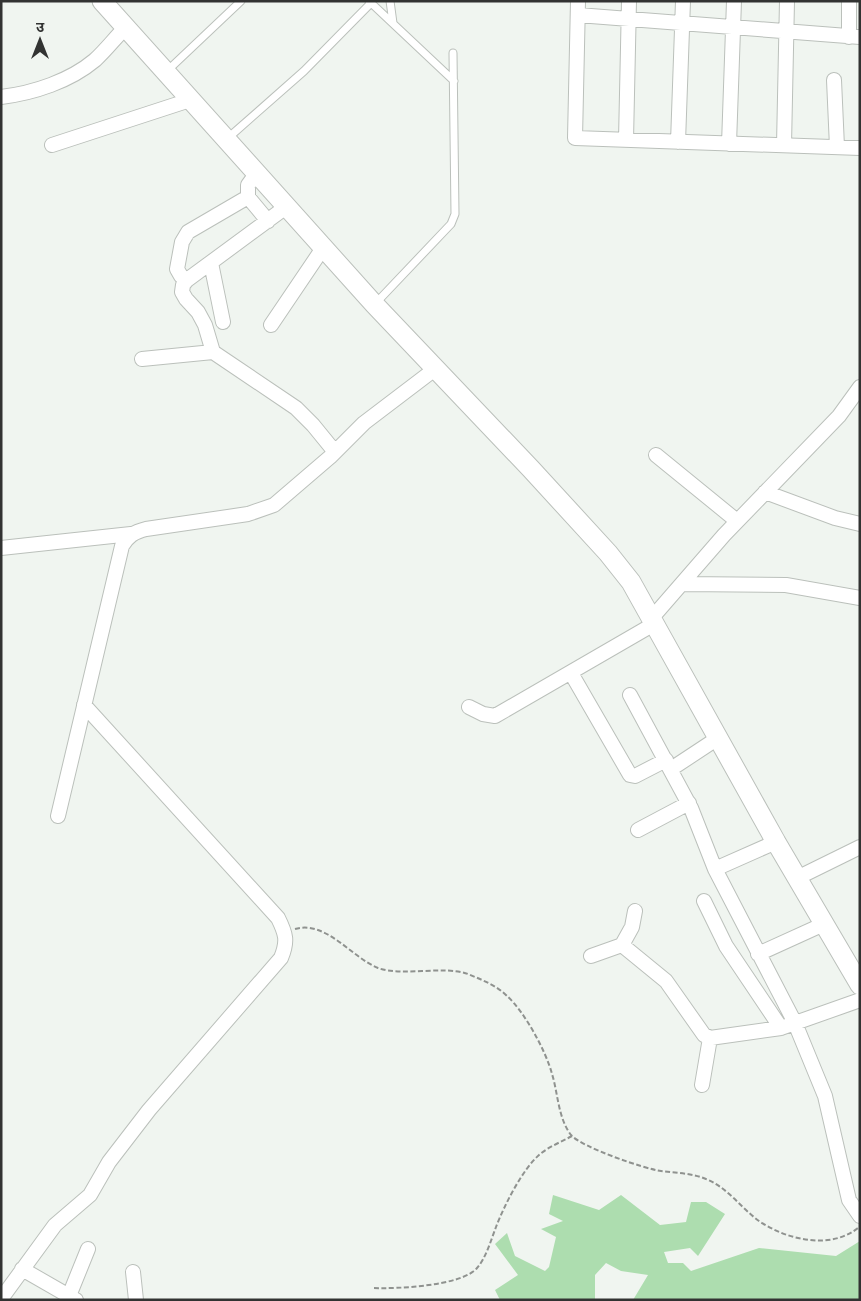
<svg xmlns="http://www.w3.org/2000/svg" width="861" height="1301" font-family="Figtree,'Noto Sans Devanagari',sans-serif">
  <rect width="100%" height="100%" fill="#f0f5f0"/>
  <path fill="#adddaf" d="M 553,1195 L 599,1210 L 621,1195 L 660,1225 L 686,1222 L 691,1202 L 706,1202 L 725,1214 L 698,1256 L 690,1248 L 664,1252 L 668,1263 L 683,1263 L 691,1271 L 759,1248 L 836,1256 L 860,1241 L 860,1300 L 633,1300 L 648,1275 L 621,1271 L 606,1263 L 595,1275 L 595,1300 L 500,1300 L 495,1290 L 518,1275 L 495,1244 L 507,1233 L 515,1256 L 545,1271 L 549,1267 L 556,1237 L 541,1229 L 563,1221 L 549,1214 Z"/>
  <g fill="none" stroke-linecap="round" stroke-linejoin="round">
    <g stroke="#bbc0bb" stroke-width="9">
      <path id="service" d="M 369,1 L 454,81
        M 390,1 L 393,23
        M 167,71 L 241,1
        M 228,138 L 304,71 L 371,3
        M 375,304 L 451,224 L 455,214 L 453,53"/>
    </g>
    <g stroke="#bbc0bb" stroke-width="16">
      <path id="minor" d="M 578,1 L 575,138 L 860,148
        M 849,1 L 849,37
        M 578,15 L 860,37
        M 834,80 L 837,147
        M 1,97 C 34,93 70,81 95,60 C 106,50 115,38 125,28
        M 626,140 L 629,1
        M 678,142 L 683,1
        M 729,144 L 734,1
        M 52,145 L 190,100
        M 784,145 L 787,1
        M 256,174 L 248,185 L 248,197 L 268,221
        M 286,207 L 187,280 L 183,285 L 182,292 L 186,299 L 198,312 L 205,325 L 213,352 L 296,408 L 313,425 L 335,452
        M 211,263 L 223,322
        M 187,280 L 181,276 L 177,269 L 182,242 L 188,232 L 248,197
        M 271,325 L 323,248
        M 142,359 L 213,352
        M 656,455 L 737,521
        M 765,492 L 835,518 L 860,524
        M 1,548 L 131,534
        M 682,584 L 786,585 L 860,598
        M 651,619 L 724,535 L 839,416 L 860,387
        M 571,673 L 630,775 L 635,776 L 666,760
        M 630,695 L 691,808 L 715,869 L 795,1023 L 825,1096 L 849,1200 L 860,1216
        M 469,707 L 483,714 L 495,716 L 654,624
        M 671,769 L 718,738
        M 58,816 L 122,546 C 128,536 134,532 146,529 L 248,514 L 274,505 L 330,457 L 364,423 L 435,369
        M 638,830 L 689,803
        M 715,869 L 776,842
        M 797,878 L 860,847
        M 704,901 L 726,946 L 781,1028
        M 622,945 L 666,981 L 704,1035 L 710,1038 L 781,1028 L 860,1000
        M 758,954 L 824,924
        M 591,956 L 622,945 L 632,927 L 635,911
        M 702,1085 L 710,1038
        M 22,1269 L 76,1300
        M 133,1272 L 136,1300
        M 69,1296 L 88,1249
        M 1,1299 L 55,1225 L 90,1195 L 109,1162 L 149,1110 L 281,958 C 288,941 286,934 278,918 L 84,705"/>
    </g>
    <g stroke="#bbc0bb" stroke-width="21">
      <path id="secondary" d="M 102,1 L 374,304 L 531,469 L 608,553 L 631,582 L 776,842 L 860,985"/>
    </g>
    <path stroke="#8f928f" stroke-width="2" stroke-dasharray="5 2.5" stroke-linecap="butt" d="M 295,929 C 326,920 351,957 378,968 C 403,977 444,965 468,974 C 482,980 496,985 507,996 C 524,1011 546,1051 552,1074 C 558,1093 558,1118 571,1135 C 581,1147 645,1169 661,1171 C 676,1173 692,1173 706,1179 C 727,1187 741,1208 759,1221 C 787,1240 830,1250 858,1228
      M 374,1288 C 396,1289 462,1286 477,1268 C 486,1258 491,1240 496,1227 C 504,1206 522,1170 539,1155 C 548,1147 561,1142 572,1136"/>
    <use href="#service" stroke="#fff" stroke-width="7"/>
    <use href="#minor" stroke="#fff" stroke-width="14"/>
    <use href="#secondary" stroke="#fff" stroke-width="19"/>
  </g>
  <rect width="861" height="1301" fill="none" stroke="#323332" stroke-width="5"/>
  <g transform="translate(40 40)" stroke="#f0f5f0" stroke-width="4" paint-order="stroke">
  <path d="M0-4L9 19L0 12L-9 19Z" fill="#323332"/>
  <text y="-8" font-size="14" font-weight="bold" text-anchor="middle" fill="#323332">उ</text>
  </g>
</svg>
